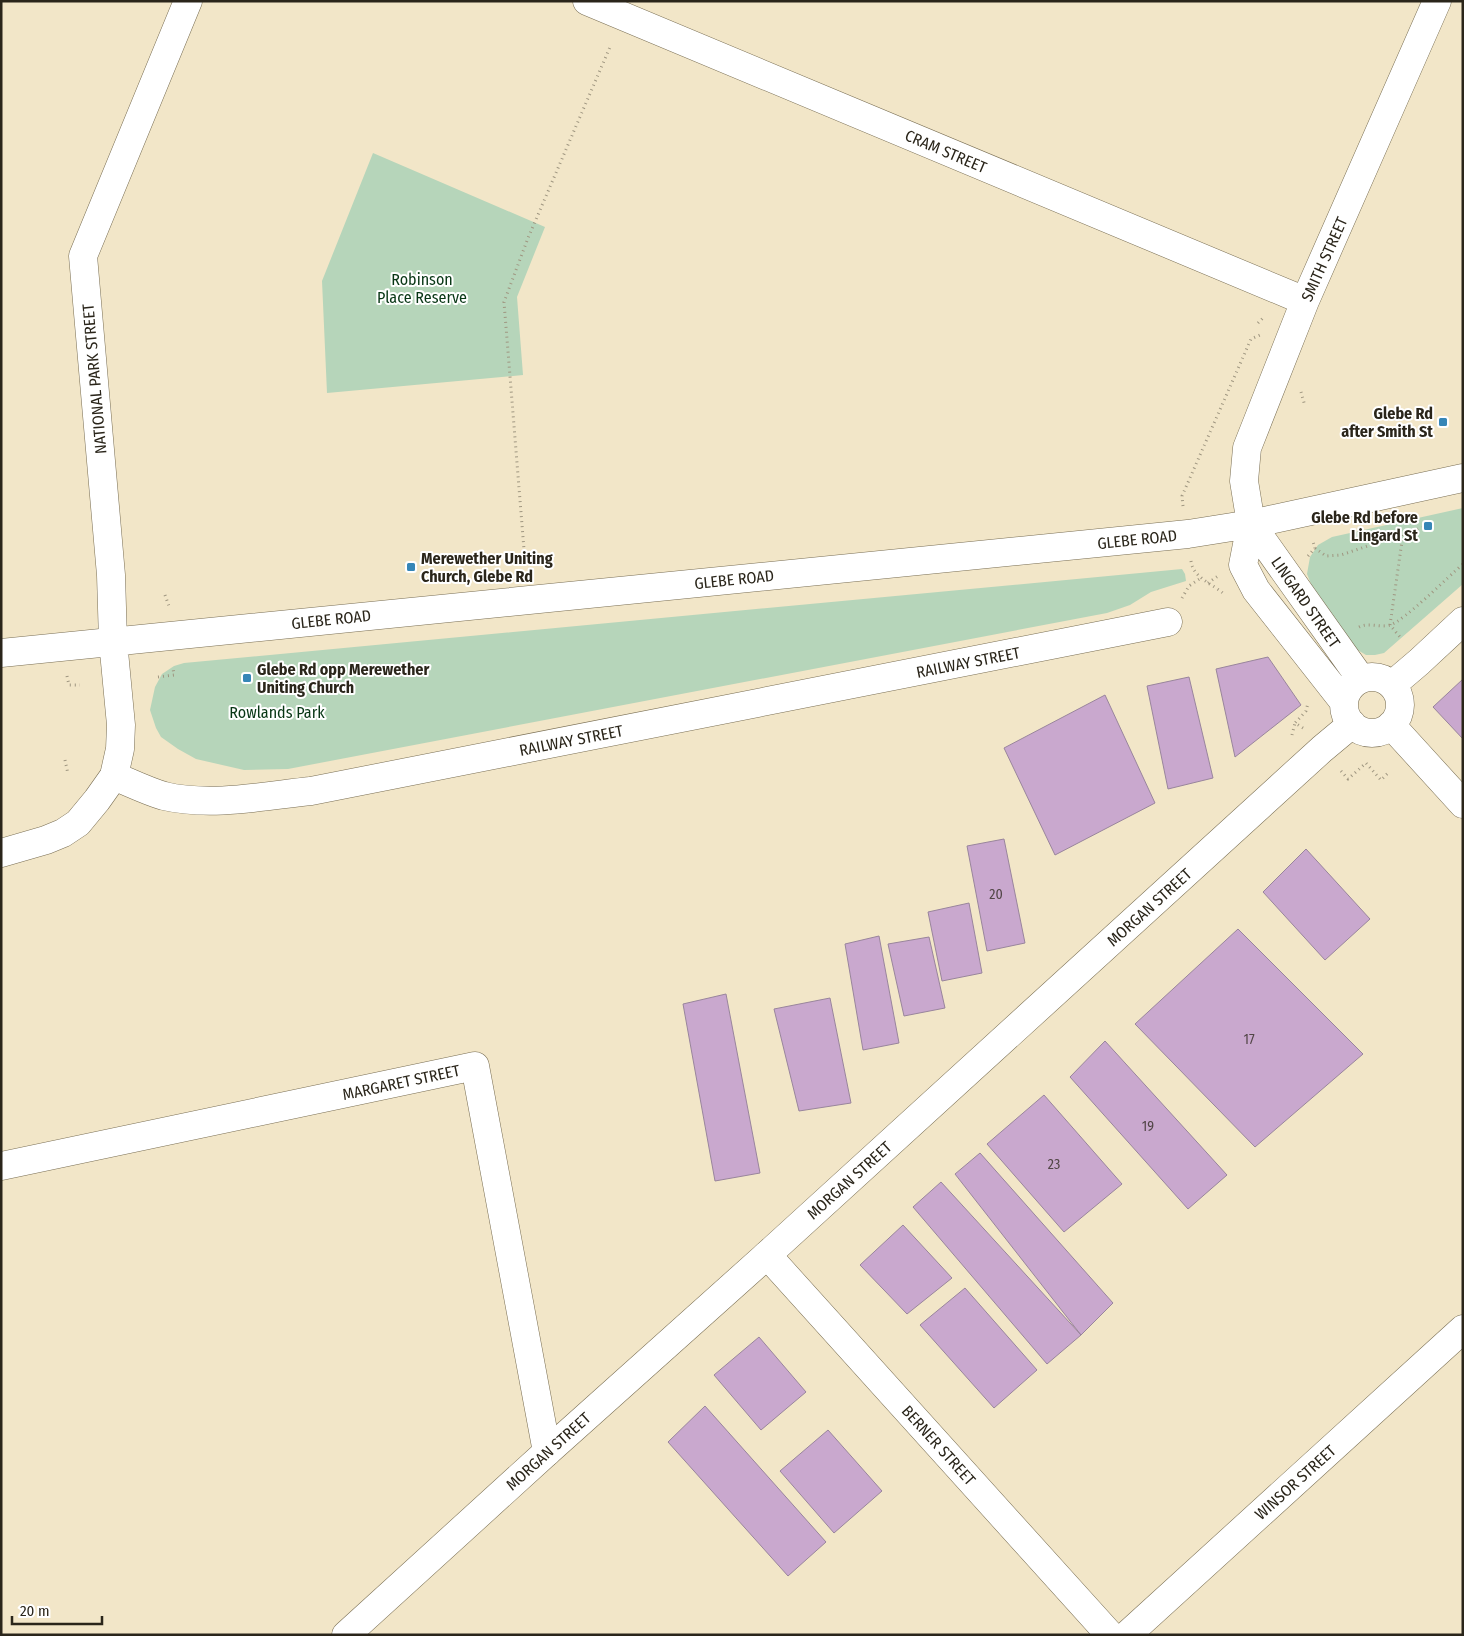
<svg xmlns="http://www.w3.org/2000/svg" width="1464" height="1636" font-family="'Fira Sans Condensed',sans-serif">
  <rect width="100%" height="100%" fill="#f2e6c8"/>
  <path fill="#b6d5ba" d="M 373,153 L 545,227 L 517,297 L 523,375 L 327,393 L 322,281 Z
    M 1463,508 L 1463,584 L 1384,653 L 1375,655 L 1366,655 L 1356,649 L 1313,589 L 1307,574 L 1310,557 L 1318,545 L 1332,537 Z
    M 1182,569 L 1185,574 L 1186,581 L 1151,592 L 1130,605 L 1107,613 L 288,769 L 244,770 L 196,759 L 178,749 L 161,737 L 156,728 L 150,710 L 155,687 L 162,674 L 174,666 L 184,663 Z"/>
  <path fill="#c9a8ce" stroke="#99859c" d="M 1268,657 L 1301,705 L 1235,757 L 1216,669 Z
    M 1189,677 L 1213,778 L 1168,789 L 1147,686 Z
    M 1463,679 L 1463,739 L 1433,707 Z
    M 1105,695 L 1155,803 L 1055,855 L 1004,748 Z
    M 1004,839 L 1025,943 L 987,951 L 967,846 Z
    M 1306,849 L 1370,919 L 1325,960 L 1263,892 Z
    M 969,903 L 982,973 L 942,981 L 928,912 Z
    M 1238,929 L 1363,1054 L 1255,1147 L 1135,1024 Z
    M 879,936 L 899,1043 L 863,1050 L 845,944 Z
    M 929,937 L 945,1008 L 904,1016 L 888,944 Z
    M 726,994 L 760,1173 L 715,1181 L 683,1004 Z
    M 830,998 L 851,1103 L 799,1111 L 774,1009 Z
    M 1105,1041 L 1227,1175 L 1188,1209 L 1070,1077 Z
    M 1044,1095 L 1122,1184 L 1064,1232 L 987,1144 Z
    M 980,1153 L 1113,1303 L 1081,1335 L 955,1174 Z
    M 941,1182 L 1081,1335 L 1047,1364 L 913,1207 Z
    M 903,1225 L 952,1278 L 907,1314 L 860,1265 Z
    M 965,1288 L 1037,1370 L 994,1408 L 920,1325 Z
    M 759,1337 L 806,1392 L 761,1430 L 714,1375 Z
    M 705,1406 L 826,1542 L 788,1576 L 668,1442 Z
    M 828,1430 L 882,1491 L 834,1533 L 780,1471 Z"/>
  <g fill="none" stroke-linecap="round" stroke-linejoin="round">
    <g stroke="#796e53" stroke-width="29">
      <path id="street" d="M 587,1 L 1305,301
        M 1251,524 L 1244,481 L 1247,448 L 1305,301 L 1437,1
        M 113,641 L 111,575 L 83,256 L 188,1
        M 114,776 C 131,783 147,791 164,796 C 211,807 264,796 311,791 L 1168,622
        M 1,1166 L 475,1066 L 547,1452
        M 767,1255 L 1110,1635
        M 1127,1635 L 1463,1329"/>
    </g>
    <g stroke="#796e53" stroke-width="29">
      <path id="secondary" d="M 1251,524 L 1243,565 L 1256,590 L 1344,702
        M 1251,524 L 1361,679
        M 1,653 L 1188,534 L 1251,524 L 1463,478
        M1344 705a28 28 0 1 1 56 0a28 28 0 1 1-56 0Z
        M 1392,685 L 1419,662 L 1463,621
        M 1391,725 L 1463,804
        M 1,853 L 46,840 L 63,833 L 78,823 L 97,800 L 114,776 L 120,749 L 121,725 L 113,641
        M 346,1635 L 547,1452 L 767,1255 L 1322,749 L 1352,724"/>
    </g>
    <path stroke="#9f9680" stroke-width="3" stroke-dasharray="1 4" stroke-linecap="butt" d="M 1258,323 L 1263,318
      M 1301,392 L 1305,406
      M 1183,506 L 1182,496 L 1251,339 L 1260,335
      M 1403,534 L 1428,526
      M 1315,548 L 1326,556 L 1341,555 L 1403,534 L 1390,625 L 1400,637
      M 1308,556 L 1315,548 L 1313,542
      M 1191,561 C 1193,578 1213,584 1224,594
      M 525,562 L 504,302 L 528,238 L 610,47
      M 1208,583 L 1218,576
      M 165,595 L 169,606
      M 1182,598 L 1189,586 L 1201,578
      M 1359,627 C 1369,622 1380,628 1390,625 C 1404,621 1449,576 1463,564
      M 67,676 L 69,685 L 80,685
      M 158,677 L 174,675 L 173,668
      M 1303,728 L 1295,723 L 1306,711 L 1308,703
      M 1292,735 L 1295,723
      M 65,760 L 68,774
      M 1341,771 L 1348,779 L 1366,763 L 1381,780 L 1389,772"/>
    <use href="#street" stroke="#fff" stroke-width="28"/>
    <use href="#secondary" stroke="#fff" stroke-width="28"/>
  </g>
  <g fill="#3686b7" stroke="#fff" stroke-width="2">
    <rect x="1438" y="417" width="10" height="10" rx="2.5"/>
    <rect x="1423" y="521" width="10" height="10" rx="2.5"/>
    <rect x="406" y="562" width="10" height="10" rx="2.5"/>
    <rect x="242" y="673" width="10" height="10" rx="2.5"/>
  </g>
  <g text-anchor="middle" stroke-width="4" stroke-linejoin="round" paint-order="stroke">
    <g font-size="14" fill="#524647">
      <text x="996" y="899">20</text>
      <text x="1249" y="1044">17</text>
      <text x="1148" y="1131">19</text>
      <text x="1054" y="1169">23</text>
    </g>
    <g font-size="16" fill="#2a251a" stroke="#fff">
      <text transform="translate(946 151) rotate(23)" y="6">CRAM STREET</text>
      <text transform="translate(1324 259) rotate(-66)" y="6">SMITH STREET</text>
      <text transform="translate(94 379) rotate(-95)" y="6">NATIONAL PARK STREET</text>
      <text transform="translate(1137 539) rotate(-6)" y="6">GLEBE ROAD</text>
      <text transform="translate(734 579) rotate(-6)" y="6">GLEBE ROAD</text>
      <text transform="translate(1306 602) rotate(55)" y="6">LINGARD STREET</text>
      <text transform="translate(331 619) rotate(-6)" y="6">GLEBE ROAD</text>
      <text transform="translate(968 662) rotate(-11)" y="6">RAILWAY STREET</text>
      <text transform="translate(571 740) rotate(-11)" y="6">RAILWAY STREET</text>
      <text transform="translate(1149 907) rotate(-42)" y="6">MORGAN STREET</text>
      <text transform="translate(401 1082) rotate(-12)" y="6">MARGARET STREET</text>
      <text transform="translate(849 1180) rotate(-42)" y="6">MORGAN STREET</text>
      <text transform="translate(939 1445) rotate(48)" y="6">BERNER STREET</text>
      <text transform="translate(548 1451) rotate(-42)" y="6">MORGAN STREET</text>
      <text transform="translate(1295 1482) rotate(-42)" y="6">WINSOR STREET</text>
    </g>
    <g font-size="16" fill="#073614" stroke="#fff">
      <text x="422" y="285">Robinson<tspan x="422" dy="18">Place Reserve</tspan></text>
      <text x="277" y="718">Rowlands Park</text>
    </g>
    <g font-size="16" font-weight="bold" fill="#2a251a" stroke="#fff" text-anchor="end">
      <text x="1433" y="419">Glebe Rd<tspan x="1433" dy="18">after Smith St</tspan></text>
      <text x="1418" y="523">Glebe Rd before<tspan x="1418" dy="18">Lingard St</tspan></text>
      <text x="421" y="564" text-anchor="start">Merewether Uniting<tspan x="421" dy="18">Church, Glebe Rd</tspan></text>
      <text x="257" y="675" text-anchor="start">Glebe Rd opp Merewether<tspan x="257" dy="18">Uniting Church</tspan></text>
    </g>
  </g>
  <rect width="1464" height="1636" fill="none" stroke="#2a251a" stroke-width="5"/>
  <path d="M12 1616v8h90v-8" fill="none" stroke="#2a251a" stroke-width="2.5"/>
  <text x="20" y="1616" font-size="15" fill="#2a251a" stroke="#ffffff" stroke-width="4" paint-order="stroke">20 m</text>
</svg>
